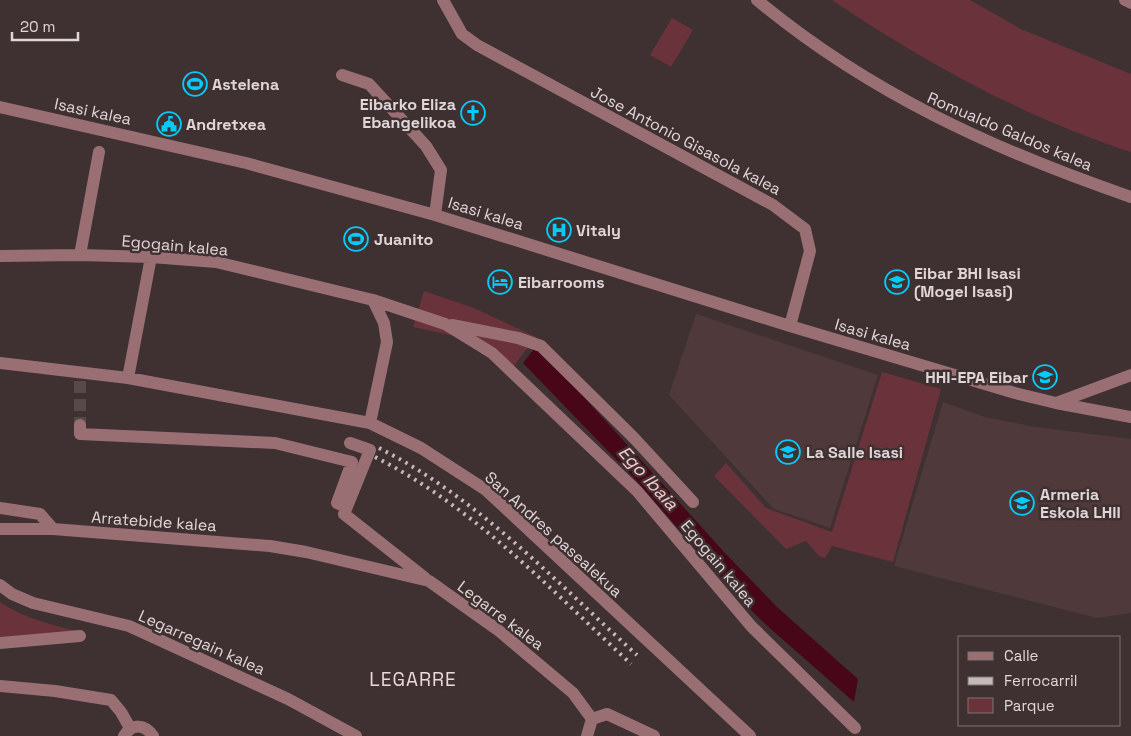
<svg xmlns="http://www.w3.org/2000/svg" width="1131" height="736" font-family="'Space Grotesk',sans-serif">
  <rect width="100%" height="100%" fill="#3f3031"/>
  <path fill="#4f393b" d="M 696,314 L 878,375 L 830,528 L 774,509 L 669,395 Z
    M 943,402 L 985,417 L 1035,427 L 1131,439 L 1131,613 L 1097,618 L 894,566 Z"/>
  <path fill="#6a333b" d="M 832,0 L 970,0 L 1021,29 L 1131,74 L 1131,152 C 1024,117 925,63 832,0 Z
    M 672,18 L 693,30 L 671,67 L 650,55 Z
    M 424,291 L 474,308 L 536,337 L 513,367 L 459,337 L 413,327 Z
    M 882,372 L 941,389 L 893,562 L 832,546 L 825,558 L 819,556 L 806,541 L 786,549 L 714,476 L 726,463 L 766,508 L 832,532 Z
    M 0,602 C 25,619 54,625 83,633 L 0,637 Z"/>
  <path fill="#470718" d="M 537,345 L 724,552 L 777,607 L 858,679 L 854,702 L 764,623 L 740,599 L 633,477 L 523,363 Z"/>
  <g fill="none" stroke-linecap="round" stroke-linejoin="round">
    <path stroke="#57494a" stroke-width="12" stroke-dasharray="12 6" stroke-linecap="butt" d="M 80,381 L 80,425"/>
    <path stroke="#996f73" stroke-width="12" d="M 443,0 L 462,34 L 477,45 L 773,205 L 805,229 L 810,251 L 790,326
      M 757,0 C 869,93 994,150 1131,197
      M 1125,0 L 1131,3
      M 342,75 L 369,84 L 426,146 L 441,170 L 435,215
      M 0,107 L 246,163 L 435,215 L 790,326 L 1015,393 L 1056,403 L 1131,417
      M 80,255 L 99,152
      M 0,256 L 80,255 L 151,257 L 216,262 L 373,300 L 384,323 L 387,342 L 370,423
      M 373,300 L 445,324 L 492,353 L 637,491 L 751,626 L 855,728
      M 452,325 L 518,338 L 541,346 L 634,438 L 693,502
      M 0,363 L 128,378 L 370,423 L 421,448 L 486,490 L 750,736
      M 128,378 L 151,257
      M 1056,403 L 1131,375
      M 80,425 L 80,434 L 275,443 L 352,462 L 337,503 L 346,507
      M 350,443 L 370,450 L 344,514 L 425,578
      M 0,508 L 40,514 L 53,529
      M 0,529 L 53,529 L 270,546 L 306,552 L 429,581 L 498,630 L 573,693 L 592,719
      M 0,585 L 12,594 L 33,603 L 129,626 L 288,699 L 356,736
      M 0,643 L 80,636
      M 0,686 L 55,691 L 111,700 L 121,712 L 130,728
      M 592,719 L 607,714 L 654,736
      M 124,736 C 132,723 145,724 153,736
      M 587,736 L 592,719"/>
    <path stroke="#c4babb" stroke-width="4" stroke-dasharray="2.5 5" stroke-linecap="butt" d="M 379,448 C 478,498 556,582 637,655
      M 375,457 C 474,507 551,590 631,664"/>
  </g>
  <defs>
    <g id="stadium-ring" transform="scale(1.25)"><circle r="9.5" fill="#3f3031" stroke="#05cbf9" stroke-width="1.5"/><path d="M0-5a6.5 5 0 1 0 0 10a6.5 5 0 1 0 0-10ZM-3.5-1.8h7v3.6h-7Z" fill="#05cbf9"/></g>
    <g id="church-ring" transform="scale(1.25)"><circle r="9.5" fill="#3f3031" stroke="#05cbf9" stroke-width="1.5"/><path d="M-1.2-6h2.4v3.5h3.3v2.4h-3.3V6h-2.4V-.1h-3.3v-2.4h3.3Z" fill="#05cbf9"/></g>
    <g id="civic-ring" transform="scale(1.25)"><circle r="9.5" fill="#3f3031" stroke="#05cbf9" stroke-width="1.5"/><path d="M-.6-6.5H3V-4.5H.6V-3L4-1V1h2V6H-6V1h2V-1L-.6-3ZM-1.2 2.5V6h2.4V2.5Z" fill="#05cbf9"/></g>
    <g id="hospital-ring" transform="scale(1.25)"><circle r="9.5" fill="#3f3031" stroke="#05cbf9" stroke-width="1.5"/><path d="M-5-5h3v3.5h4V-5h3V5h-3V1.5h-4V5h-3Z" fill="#05cbf9"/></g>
    <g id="hotel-ring" transform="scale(1.25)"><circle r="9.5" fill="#3f3031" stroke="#05cbf9" stroke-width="1.5"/><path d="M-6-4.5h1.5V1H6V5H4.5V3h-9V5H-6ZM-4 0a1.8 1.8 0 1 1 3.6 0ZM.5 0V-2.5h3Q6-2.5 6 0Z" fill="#05cbf9"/></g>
    <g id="school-ring" transform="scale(1.25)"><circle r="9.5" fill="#3f3031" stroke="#05cbf9" stroke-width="1.5"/><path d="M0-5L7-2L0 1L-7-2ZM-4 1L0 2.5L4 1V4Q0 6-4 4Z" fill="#05cbf9"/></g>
  </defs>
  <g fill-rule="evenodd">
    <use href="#stadium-ring" x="195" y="84"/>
    <use href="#church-ring" x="473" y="113"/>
    <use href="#civic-ring" x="169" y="124"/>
    <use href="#hospital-ring" x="559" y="230"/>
    <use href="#stadium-ring" x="356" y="239"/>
    <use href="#hotel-ring" x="500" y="282"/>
    <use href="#school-ring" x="897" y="282"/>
    <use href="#school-ring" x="1045" y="377"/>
    <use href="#school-ring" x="788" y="452"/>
    <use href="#school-ring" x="1022" y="503"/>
  </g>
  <g text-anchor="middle" stroke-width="5" stroke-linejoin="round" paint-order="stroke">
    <g font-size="16" font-weight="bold" fill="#e0d6d7" stroke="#3f3031" text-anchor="start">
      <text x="212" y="90">Astelena</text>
      <text x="456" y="110" text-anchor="end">Eibarko Eliza<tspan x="456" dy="18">Ebangelikoa</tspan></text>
      <text x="186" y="130">Andretxea</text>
      <text x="576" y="236">Vitaly</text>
      <text x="374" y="245">Juanito</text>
      <text x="914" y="279">Eibar BHI Isasi<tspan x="914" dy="18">(Mogel Isasi)</tspan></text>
      <text x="518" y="288">Eibarrooms</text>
      <text x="1028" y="383" text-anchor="end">HHI-EPA Eibar</text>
      <text x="806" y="458">La Salle Isasi</text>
      <text x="1040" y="500">Armeria<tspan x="1040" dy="18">Eskola LHII</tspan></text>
    </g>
    <g font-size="16" fill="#e0d6d7" stroke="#3f3031">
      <text transform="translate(93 111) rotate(12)" y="6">Isasi kalea</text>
      <text transform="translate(1010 131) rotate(23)" y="6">Romualdo Galdos kalea</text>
      <text transform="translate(686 140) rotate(28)" y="6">Jose Antonio Gisasola kalea</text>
      <text transform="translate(486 213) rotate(17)" y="6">Isasi kalea</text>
      <text transform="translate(175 245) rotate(5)" y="6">Egogain kalea</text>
      <text transform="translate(873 334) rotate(16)" y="6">Isasi kalea</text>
      <text transform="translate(154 521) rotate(4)" y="6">Arratebide kalea</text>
      <text transform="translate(554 534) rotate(42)" y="6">San Andres pasealekua</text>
      <text transform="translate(719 563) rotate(50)" y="6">Egogain kalea</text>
      <text transform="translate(501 615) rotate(37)" y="6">Legarre kalea</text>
      <text transform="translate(202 642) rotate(24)" y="6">Legarregain kalea</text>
    </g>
    <g font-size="18" font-style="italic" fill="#fcc9ce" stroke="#3f3031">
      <text transform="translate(648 478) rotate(48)" y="6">Ego Ibaia</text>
    </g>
    <g font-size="19" letter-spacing="1" fill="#ecd7d9" stroke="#3f3031">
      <text x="413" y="686">LEGARRE</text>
    </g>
  </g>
  <rect x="958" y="636" width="162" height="90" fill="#3f3031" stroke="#7f7273"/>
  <rect x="968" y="652" width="25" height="8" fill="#996f73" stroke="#7f7273"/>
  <text x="1004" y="661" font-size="15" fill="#e0d6d7">Calle</text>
  <rect x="968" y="677" width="25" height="8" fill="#c4babb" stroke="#7f7273"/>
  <text x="1004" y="686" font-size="15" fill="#e0d6d7">Ferrocarril</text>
  <rect x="968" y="698" width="25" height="15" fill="#6a333b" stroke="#7f7273"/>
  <text x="1004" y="711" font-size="15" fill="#e0d6d7">Parque</text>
  <path d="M12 32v8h66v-8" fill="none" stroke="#e0d6d7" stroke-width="2.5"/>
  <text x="20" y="32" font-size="15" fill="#e0d6d7" stroke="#3f3031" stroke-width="4" paint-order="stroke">20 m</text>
</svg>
